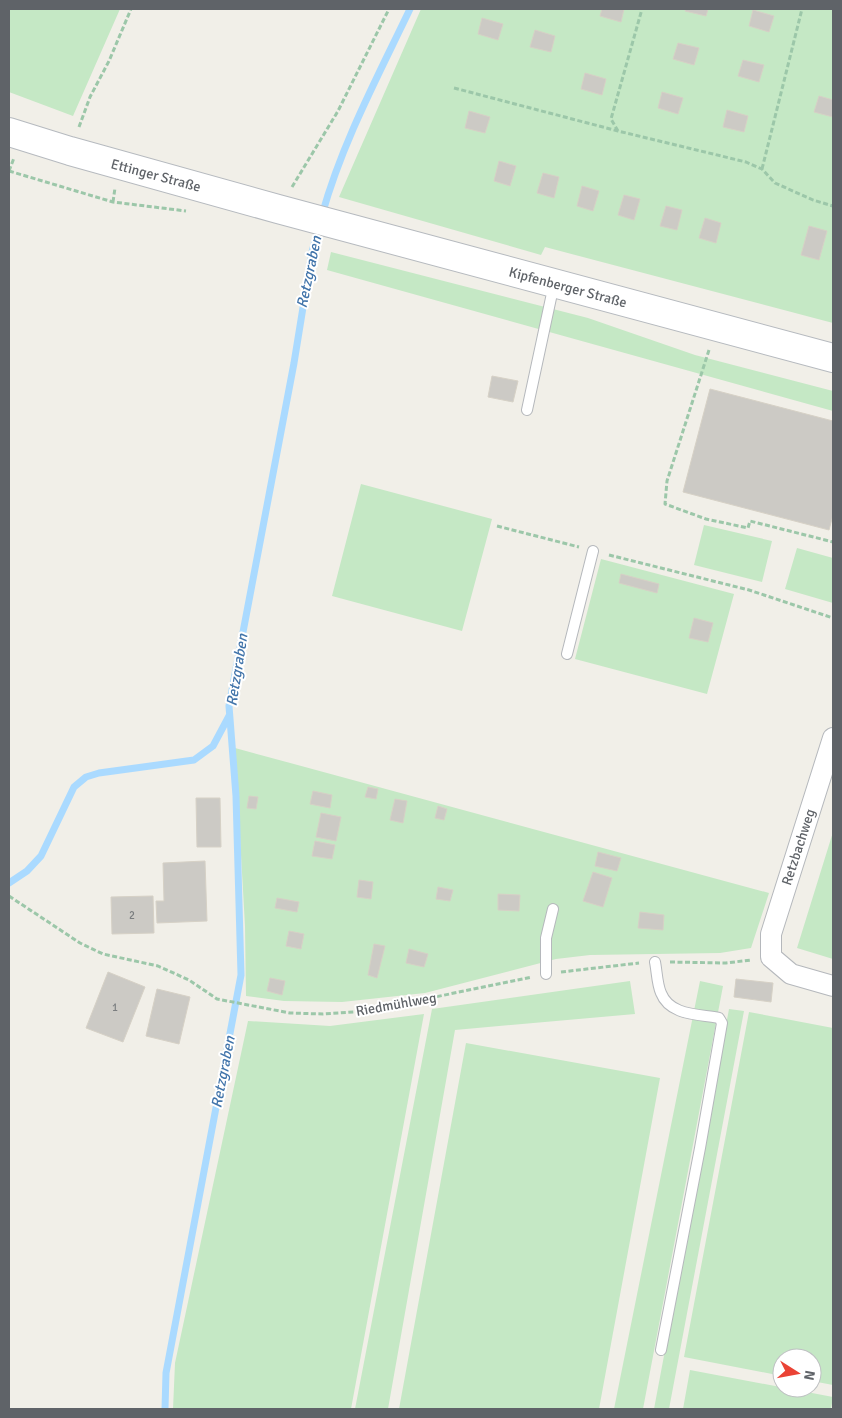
<svg xmlns="http://www.w3.org/2000/svg" width="842" height="1418" font-family="Signika,sans-serif">
  <rect width="100%" height="100%" fill="#f1efe8"/>
  <path fill="#c5e8c5" d="M 9,9 L 120,9 L 73,116 L 9,92 Z
    M 421,9 L 833,9 L 833,323 L 545,247 L 541,255 L 339,197 Z
    M 331,252 L 588,318 L 695,355 L 833,391 L 833,411 L 327,270 Z
    M 361,484 L 492,519 L 462,631 L 332,596 Z
    M 704,525 L 772,541 L 762,582 L 694,565 Z
    M 797,548 L 833,558 L 833,603 L 785,589 Z
    M 601,559 L 734,594 L 707,694 L 575,659 Z
    M 235,748 L 769,893 L 751,948 L 720,953 L 590,955 L 556,959 L 425,993 L 342,1002 L 284,1001 L 246,996 L 245,926 Z
    M 833,832 L 833,959 L 797,948 Z
    M 630,981 L 635,1014 L 455,1030 L 388,1409 L 355,1409 L 432,1009 Z
    M 700,981 L 723,986 L 643,1409 L 614,1409 Z
    M 729,1009 L 744,1011 L 669,1409 L 654,1409 Z
    M 749,1012 L 833,1028 L 833,1385 L 812,1381 L 812,1358 L 782,1358 L 782,1376 L 684,1357 Z
    M 424,1014 L 351,1409 L 173,1409 L 175,1363 L 248,1021 L 330,1026 Z
    M 466,1043 L 660,1078 L 599,1409 L 399,1409 Z
    M 690,1370 L 833,1397 L 831,1409 L 683,1409 Z"/>
  <g fill="none" stroke-linecap="round" stroke-linejoin="round">
    <path stroke="#aadaff" stroke-width="7" d="M 322,215 C 342,143 378,76 410,9
      M 9,883 L 27,871 L 41,856 L 74,787 L 86,777 L 99,773 L 194,760 L 213,746 L 229,716
      M 165,1409 L 166,1373 L 241,975 L 236,796 L 229,706 L 294,363 L 312,252 L 319,226"/>
  </g>
  <path fill="#cccac5" stroke="#d6d1c6" d="M 602,9 L 624,9 L 621,22 L 600,16 Z
    M 686,9 L 708,9 L 706,16 L 685,11 Z
    M 753,10 L 774,16 L 769,32 L 749,26 Z
    M 482,18 L 503,24 L 498,40 L 478,34 Z
    M 535,30 L 555,36 L 551,52 L 530,47 Z
    M 678,43 L 699,48 L 694,65 L 673,59 Z
    M 743,60 L 764,65 L 759,82 L 738,76 Z
    M 585,73 L 606,79 L 602,95 L 581,89 Z
    M 662,92 L 683,98 L 678,114 L 658,108 Z
    M 819,96 L 833,100 L 833,117 L 814,112 Z
    M 727,110 L 748,116 L 744,132 L 723,127 Z
    M 469,111 L 490,117 L 485,133 L 465,128 Z
    M 499,161 L 516,166 L 510,186 L 494,181 Z
    M 543,173 L 559,177 L 554,198 L 537,193 Z
    M 582,186 L 599,191 L 593,211 L 577,206 Z
    M 624,195 L 640,199 L 634,220 L 618,215 Z
    M 666,206 L 682,210 L 677,230 L 660,226 Z
    M 705,218 L 721,223 L 716,243 L 699,238 Z
    M 809,226 L 827,231 L 819,260 L 801,255 Z
    M 492,376 L 518,381 L 513,402 L 488,397 Z
    M 710,389 L 833,421 L 833,515 L 829,530 L 683,492 Z
    M 621,574 L 659,584 L 657,593 L 619,583 Z
    M 694,618 L 713,623 L 708,642 L 689,638 Z
    M 368,787 L 378,789 L 376,799 L 365,797 Z
    M 313,791 L 332,795 L 330,808 L 310,804 Z
    M 249,796 L 258,797 L 256,809 L 247,808 Z
    M 196,798 L 220,798 L 221,847 L 197,847 Z
    M 395,799 L 407,801 L 403,823 L 390,820 Z
    M 438,806 L 447,809 L 444,820 L 435,818 Z
    M 321,813 L 341,817 L 336,841 L 316,837 Z
    M 315,841 L 335,845 L 332,859 L 312,856 Z
    M 598,852 L 621,858 L 617,871 L 595,866 Z
    M 205,861 L 207,921 L 157,923 L 156,901 L 164,901 L 163,863 Z
    M 593,872 L 612,878 L 603,907 L 583,901 Z
    M 359,880 L 373,882 L 371,899 L 357,897 Z
    M 438,887 L 453,890 L 450,901 L 436,899 Z
    M 498,894 L 520,895 L 519,911 L 498,910 Z
    M 153,896 L 154,933 L 112,934 L 111,897 Z
    M 277,898 L 299,902 L 297,912 L 275,908 Z
    M 640,912 L 664,915 L 663,930 L 638,928 Z
    M 289,931 L 304,934 L 301,949 L 286,946 Z
    M 374,944 L 385,946 L 377,978 L 368,975 Z
    M 409,949 L 428,954 L 424,967 L 406,963 Z
    M 108,972 L 145,987 L 123,1042 L 86,1028 Z
    M 270,978 L 285,981 L 282,995 L 267,991 Z
    M 736,979 L 773,983 L 771,1002 L 734,997 Z
    M 157,989 L 190,997 L 179,1044 L 146,1036 Z"/>
  <g fill="none" stroke-linecap="round" stroke-linejoin="round">
    <g stroke="#b5b8bc" stroke-width="12">
      <path id="lane" d="M 527,410 L 554,284
        M 567,654 L 593,551
        M 655,962 C 657,972 657,984 661,993 C 670,1016 699,1014 719,1018 L 722,1023 L 700,1148 L 661,1350
        M 546,974 L 546,938 L 553,909"/>
    </g>
    <g stroke="#b5b8bc" stroke-width="22">
      <path id="street" d="M 833,738 L 771,934 L 771,957 L 791,974 L 833,986"/>
    </g>
    <g stroke="#b6babf" stroke-width="30">
      <path id="secondary" d="M 9,132 L 70,151 L 278,209 L 833,358"/>
    </g>
    <path stroke="#9cc7a9" stroke-width="3" stroke-dasharray="5 2.5" stroke-linecap="butt" d="M 454,88 L 618,131 L 746,162 L 762,169 L 775,183 L 813,200 L 833,206
      M 79,127 L 90,97 L 109,61 L 131,9
      M 618,131 L 611,119 L 642,9
      M 762,169 L 802,9
      M 9,171 L 113,202 L 186,211
      M 9,171 L 14,158
      M 292,187 L 338,111 L 389,9
      M 113,202 L 115,188
      M 709,350 L 667,481 L 665,504 L 706,519 L 748,528 L 750,521 L 833,542
      M 497,526 L 579,547
      M 609,555 L 749,590 L 833,618
      M 9,896 L 80,943 L 103,954 L 158,966 L 189,980 L 217,999 L 290,1013 L 323,1014 L 367,1011 L 532,977
      M 670,962 L 726,963 L 751,960
      M 561,972 L 639,963"/>
    <use href="#lane" stroke="#fff" stroke-width="10"/>
    <use href="#street" stroke="#fff" stroke-width="20"/>
    <use href="#secondary" stroke="#fff" stroke-width="28"/>
  </g>
  <g text-anchor="middle" stroke-width="4" stroke-linejoin="round" paint-order="stroke">
    <g font-size="11" fill="#7a7d7f">
      <text x="132" y="919">2</text>
      <text x="115" y="1011">1</text>
    </g>
    <g font-size="14" fill="#5f6368" stroke="#fff">
      <text transform="translate(156 175) rotate(15)" y="5">Ettinger Straße</text>
      <text transform="translate(568 287) rotate(15)" y="5">Kipfenberger Straße</text>
      <text transform="translate(798 847) rotate(-72)" y="5">Retzbachweg</text>
      <text transform="translate(396 1004) rotate(-10)" y="5">Riedmühlweg</text>
    </g>
    <g font-size="15" font-style="italic" fill="#4174aa" stroke="#fff">
      <text transform="translate(309 272) rotate(-78)" y="5">Retzgraben</text>
      <text transform="translate(237 670) rotate(-81)" y="5">Retzgraben</text>
      <text transform="translate(223 1072) rotate(-79)" y="5">Retzgraben</text>
    </g>
  </g>
  <rect width="842" height="1418" fill="none" stroke="#5f6368" stroke-width="20"/>
  <g transform="translate(797 1373) rotate(101)"><circle r="24" fill="#ffffff" stroke="#bfc1c3"/>
  <path d="M0-4L9 19L0 12L-9 19Z" fill="#ea4335"/>
  <text y="-8" font-size="14" font-weight="bold" text-anchor="middle" fill="#5f6368">N</text>
  </g>
</svg>
